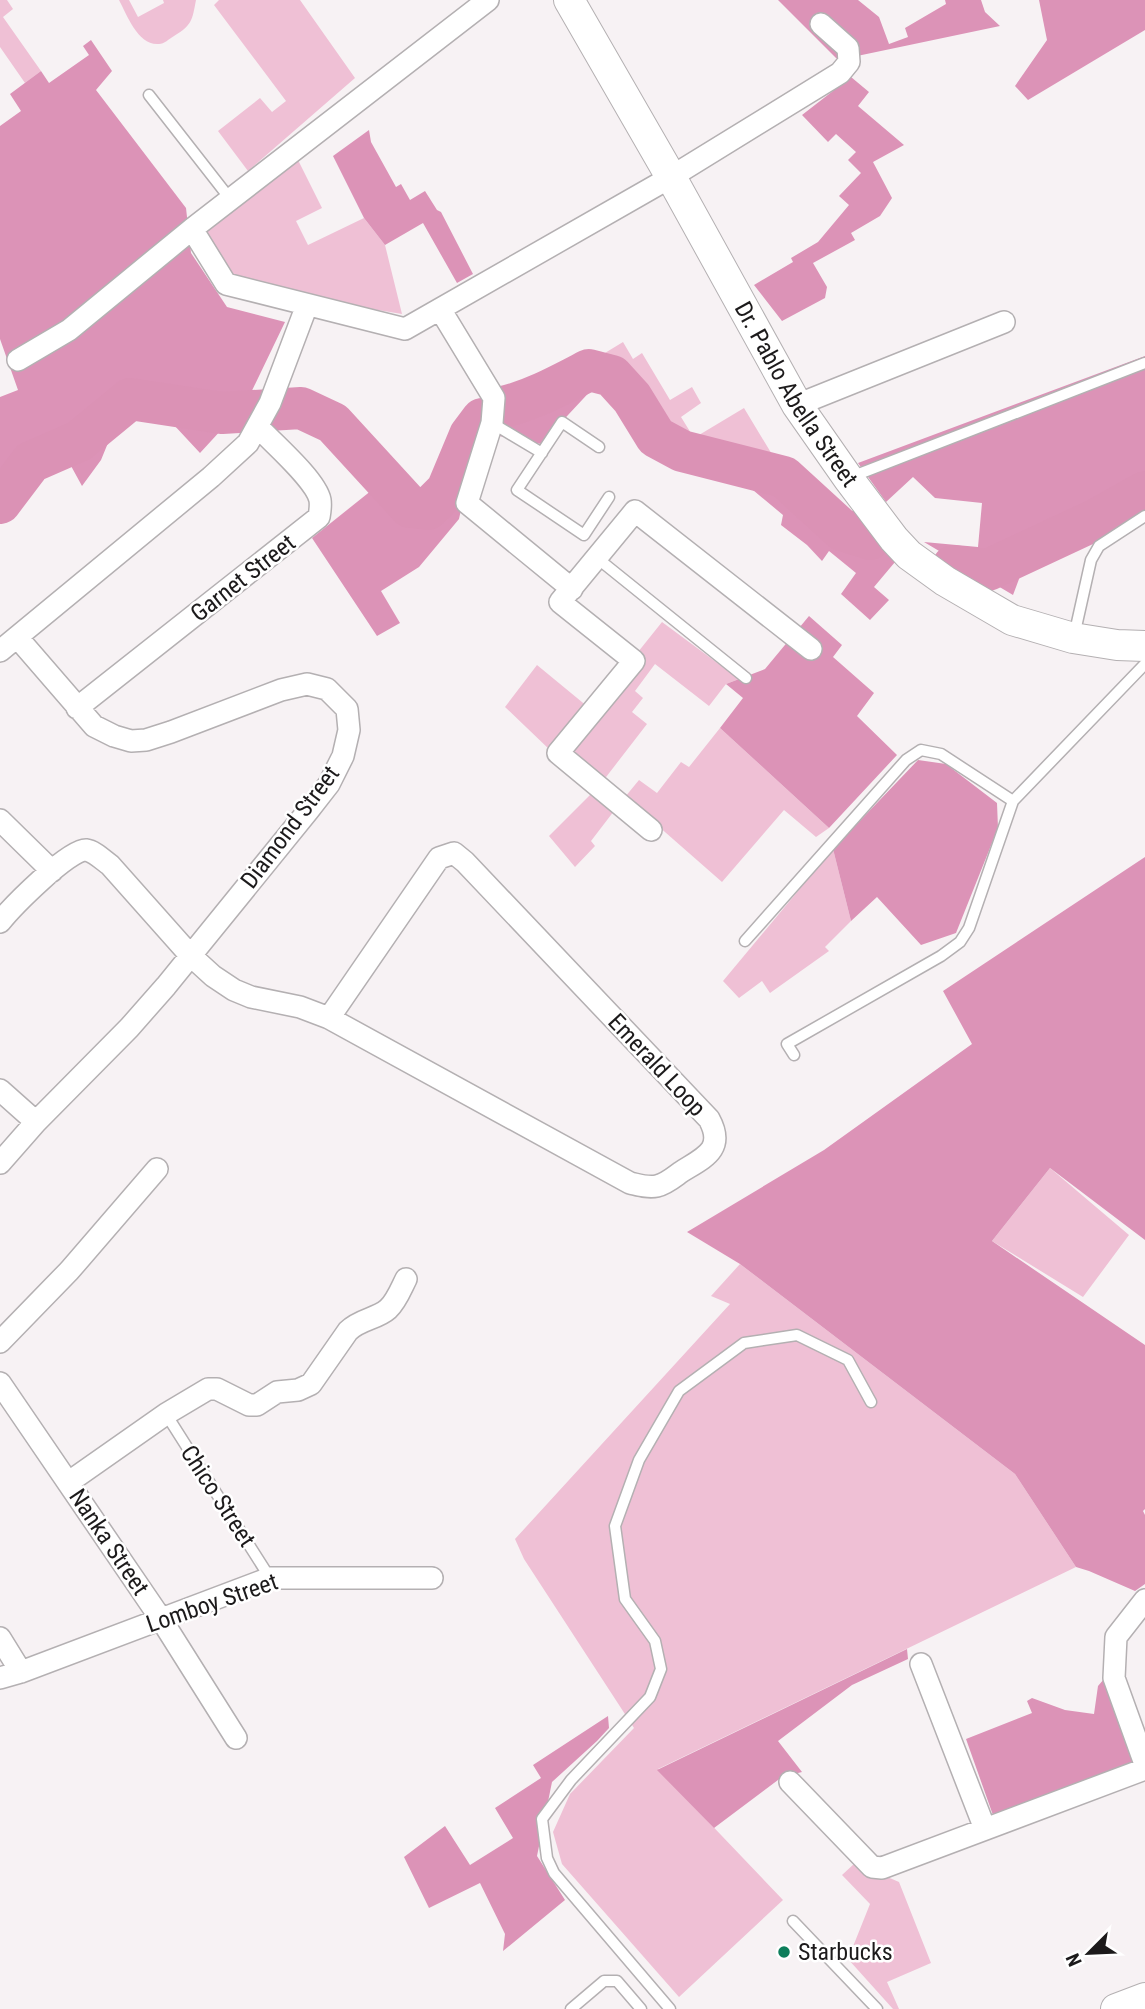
<svg xmlns="http://www.w3.org/2000/svg" width="1145" height="2009" font-family="'Roboto Condensed',sans-serif">
  <rect width="100%" height="100%" fill="#f7f2f4"/>
  <path fill="#efc0d5" d="M 0,0 L 7,0 L 13,9 L 3,17 L 41,71 L 25,83 L 0,47 Z
    M 119,0 L 129,0 L 138,17 L 164,3 L 163,0 L 196,0 C 192,21 192,25 174,36 C 169,39 164,44 159,44 C 138,46 127,15 119,0 Z
    M 219,0 L 300,0 L 355,78 L 248,171 L 218,131 L 260,98 L 272,112 L 286,101 L 214,5 Z
    M 296,156 L 322,208 L 296,221 L 308,245 L 364,218 L 385,245 L 402,314 L 305,298 L 225,273 L 199,231 Z
    M 623,342 L 633,359 L 642,353 L 670,400 L 692,387 L 701,403 L 681,417 L 694,438 L 744,408 L 776,461 L 674,440 L 658,424 L 616,367 L 600,356 Z
    M 662,622 L 739,679 L 726,684 L 709,706 L 655,664 L 635,691 L 643,698 L 632,712 L 647,724 L 603,781 L 571,752 L 643,656 L 638,652 Z
    M 537,665 L 588,707 L 551,751 L 505,707 Z
    M 720,728 L 829,828 L 816,837 L 784,810 L 722,882 L 625,797 L 639,780 L 657,793 L 681,762 L 689,767 Z
    M 591,794 L 614,811 L 591,841 L 595,846 L 575,867 L 549,836 Z
    M 833,849 L 851,921 L 825,947 L 829,951 L 770,993 L 762,981 L 739,998 L 723,981 Z
    M 1050,1168 L 1129,1235 L 1083,1297 L 992,1241 Z
    M 740,1264 L 1015,1474 L 1076,1567 L 658,1769 L 783,1900 L 679,1997 L 562,1864 L 553,1832 L 570,1794 L 634,1728 L 524,1559 L 515,1539 L 730,1304 L 711,1296 Z
    M 855,1863 L 899,1882 L 931,1963 L 887,1982 L 899,2009 L 893,2009 L 848,1959 L 870,1904 L 842,1875 Z"/>
  <path fill="#dc93b7" d="M 778,0 L 858,0 L 879,17 L 889,44 L 908,37 L 905,28 L 946,4 L 945,0 L 981,0 L 985,12 L 1000,26 L 838,60 Z
    M 1039,0 L 1145,0 L 1145,30 L 1028,100 L 1015,86 L 1047,40 Z
    M 91,40 L 112,71 L 96,90 L 186,208 L 191,253 L 227,307 L 285,322 L 246,403 L 200,453 L 160,410 L 126,399 L 101,460 L 82,486 L 59,444 L 33,453 L 0,492 L 0,397 L 18,390 L 0,339 L 0,126 L 21,111 L 10,94 L 41,71 L 49,83 L 89,55 L 83,46 Z
    M 851,77 L 869,92 L 858,106 L 904,145 L 873,162 L 892,198 L 880,216 L 851,233 L 855,240 L 813,263 L 827,287 L 825,298 L 782,321 L 754,285 L 793,262 L 791,258 L 818,242 L 849,205 L 839,196 L 861,173 L 848,160 L 856,152 L 836,134 L 828,142 L 802,115 Z
    M 369,130 L 371,142 L 396,187 L 401,184 L 410,200 L 425,191 L 437,210 L 441,212 L 473,274 L 457,283 L 423,223 L 385,245 L 364,218 L 333,156 Z
    M 600,356 L 616,367 L 658,424 L 674,440 L 799,467 L 837,522 L 855,509 L 895,562 L 874,587 L 889,600 L 870,620 L 841,594 L 856,573 L 829,551 L 822,561 L 807,545 L 781,525 L 783,515 L 729,470 L 680,458 L 596,385 L 541,444 L 499,436 L 476,442 L 459,519 L 419,567 L 381,591 L 400,623 L 377,636 L 312,538 L 387,478 L 414,499 L 433,482 L 466,410 L 505,399 L 533,381 L 539,388 Z
    M 1145,356 L 1145,498 L 1064,539 L 1042,558 L 1028,555 L 1013,595 L 924,542 L 978,547 L 982,503 L 935,498 L 913,477 L 886,502 L 858,463 Z
    M 809,616 L 842,645 L 833,657 L 874,693 L 857,716 L 897,755 L 829,828 L 720,728 L 743,698 L 726,684 L 765,669 Z
    M 918,760 L 946,764 L 997,803 L 998,828 L 956,933 L 921,945 L 877,897 L 851,921 L 833,849 Z
    M 1145,857 L 1145,1240 L 1050,1168 L 992,1241 L 1145,1345 L 1145,1509 L 1143,1511 L 1145,1515 L 1145,1584 L 1135,1591 L 1089,1571 L 1076,1567 L 1015,1474 L 740,1264 L 687,1232 L 824,1150 L 972,1044 L 943,991 Z
    M 907,1649 L 908,1659 L 852,1685 L 778,1741 L 802,1772 L 782,1777 L 714,1828 L 657,1770 Z
    M 1104,1679 L 1135,1761 L 994,1818 L 966,1739 L 1032,1713 L 1027,1701 L 1032,1698 L 1065,1710 L 1094,1714 L 1098,1686 Z
    M 608,1716 L 609,1728 L 597,1741 L 552,1782 L 537,1856 L 565,1900 L 503,1951 L 505,1934 L 480,1883 L 429,1908 L 404,1857 L 445,1826 L 470,1865 L 513,1838 L 495,1808 L 541,1778 L 533,1765 Z"/>
  <g fill="none" stroke-linecap="round" stroke-linejoin="round">
    <path stroke="#db92b5" stroke-width="42" d="M 503,407 C 533,400 562,384 589,370 L 612,376 L 632,398 L 656,437 L 682,451 L 784,477 L 842,530 L 870,539
      M 0,503 L 31,462 L 79,441 L 130,399 L 222,413 L 301,408 L 333,423 L 410,507 L 428,509 L 447,490 L 470,435 L 482,419
      M 953,566 L 988,570 L 1097,519 L 1145,492"/>
    <g stroke="#b4b0b2" stroke-width="13">
      <path id="lane" d="M 149,95 L 231,200
        M 492,423 L 542,453
        M 599,447 L 562,422 L 517,490 L 584,535 L 609,497
        M 851,477 L 1145,363
        M 597,558 L 746,678
        M 1074,636 L 1091,560 L 1099,546 L 1145,516
        M 745,941 L 906,760 L 921,750 L 941,754 L 1013,801 L 1145,664
        M 794,1055 L 787,1044 L 941,956 L 960,942 L 969,928 L 1013,801
        M 166,1414 L 270,1578
        M 793,1921 L 877,2009
        M 571,2009 L 604,1981 L 617,1981 L 641,2009
        M 670,2009 L 554,1873 L 547,1858 L 542,1819 L 571,1780 L 650,1697 L 661,1669 L 655,1641 L 625,1599 L 615,1526 L 639,1460 L 679,1391 L 744,1343 L 797,1335 L 848,1360 L 871,1402"/>
    </g>
    <g stroke="#b4b0b2" stroke-width="24">
      <path id="street" d="M 192,229 L 226,284 L 405,329 L 671,177 L 840,73 L 849,62 L 848,48 L 821,24
        M 440,309 L 494,398 L 492,423 L 467,503 L 572,589
        M 18,360 L 69,330 L 192,229 L 488,0
        M 797,405 L 1004,322
        M 0,651 L 211,477 L 248,443 L 270,403 L 307,305
        M 77,708 L 319,517 C 320,511 321,506 320,500 C 316,480 273,443 258,427
        M 0,820 L 52,871
        M 651,830 L 558,753 L 634,661 L 560,602 L 635,511 L 811,649
        M 0,922 C 12,907 69,849 86,850 C 94,851 103,860 110,865 L 190,955 L 213,976 L 234,990 L 251,997 L 300,1007 L 329,1018 L 630,1183 C 639,1185 648,1188 657,1186 C 666,1184 674,1177 681,1172 C 703,1158 726,1150 709,1119 L 465,862 L 454,853 L 439,858 L 329,1018
        M 0,1090 L 36,1122
        M 0,1163 L 36,1122 L 129,1028 L 166,986 L 308,811 L 329,784 L 343,756 L 349,730 L 347,709 L 327,689 L 307,684 L 281,690 L 171,732 L 146,740 L 131,741 L 114,736 L 94,726 L 17,637
        M 0,1342 L 69,1271 L 157,1169
        M 0,1383 L 161,1619 L 236,1738
        M 69,1482 L 166,1414 L 208,1389 L 217,1389 L 249,1405 L 257,1405 L 277,1392 L 298,1390 L 311,1384 L 348,1331 C 360,1319 377,1319 388,1309 C 396,1302 401,1289 406,1279
        M 1145,1600 L 1116,1637 L 1114,1678 L 1145,1764
        M 0,1638 L 21,1672
        M 921,1664 L 985,1829
        M 0,1678 L 21,1672 L 270,1578 L 432,1578
        M 790,1782 L 872,1867 L 882,1868 L 1145,1769"/>
    </g>
    <g stroke="#b4b0b2" stroke-width="32">
      <g id="secondary">
        <path id="s1" d="M 569,0 L 671,177 L 797,405 L 848,478 L 894,539 L 909,555 L 945,581 L 1012,620 L 1073,638 L 1117,645 L 1145,646"/>
        <path d="M 1116,2009 L 1145,1998"/>
      </g>
    </g>
    <use href="#lane" stroke="#fff" stroke-width="10"/>
    <use href="#street" stroke="#fff" stroke-width="21"/>
    <use href="#secondary" stroke="#fff" stroke-width="30"/>
  </g>
  <circle fill="#0d7e5b" stroke="#fff" stroke-width="2.5" cx="784" cy="1952" r="7"/>
  <g text-anchor="middle" stroke-width="5" stroke-linejoin="round" paint-order="stroke">
    <g font-size="24" fill="#1c1a1b" stroke="#fff">
      <text dy="8" stroke="none"><textPath href="#s1" startOffset="455">Dr. Pablo Abella Street</textPath></text>
      <text transform="translate(243 578) rotate(-38)" y="8">Garnet Street</text>
      <text transform="translate(290 827) rotate(-53)" y="8">Diamond Street</text>
      <text transform="translate(657 1065) rotate(47)" y="8">Emerald Loop</text>
      <text transform="translate(218 1496) rotate(57)" y="8">Chico Street</text>
      <text transform="translate(109 1542) rotate(56)" y="8">Nanka Street</text>
      <text transform="translate(212 1603) rotate(-19)" y="8">Lomboy Street</text>
    </g>
    <g font-size="24" fill="#1c1a1b" stroke="#fff" text-anchor="start">
      <text x="798" y="1960">Starbucks</text>
    </g>
  </g>
  <g transform="translate(1089 1953) rotate(246)" stroke="#ffffff" stroke-width="5" paint-order="stroke">
  <path d="M0-5L12 26L0 18L-12 26Z" fill="#1c1a1b"/>
  <text y="-10" font-size="19" font-weight="bold" text-anchor="middle" fill="#1c1a1b">N</text>
  </g>
</svg>
